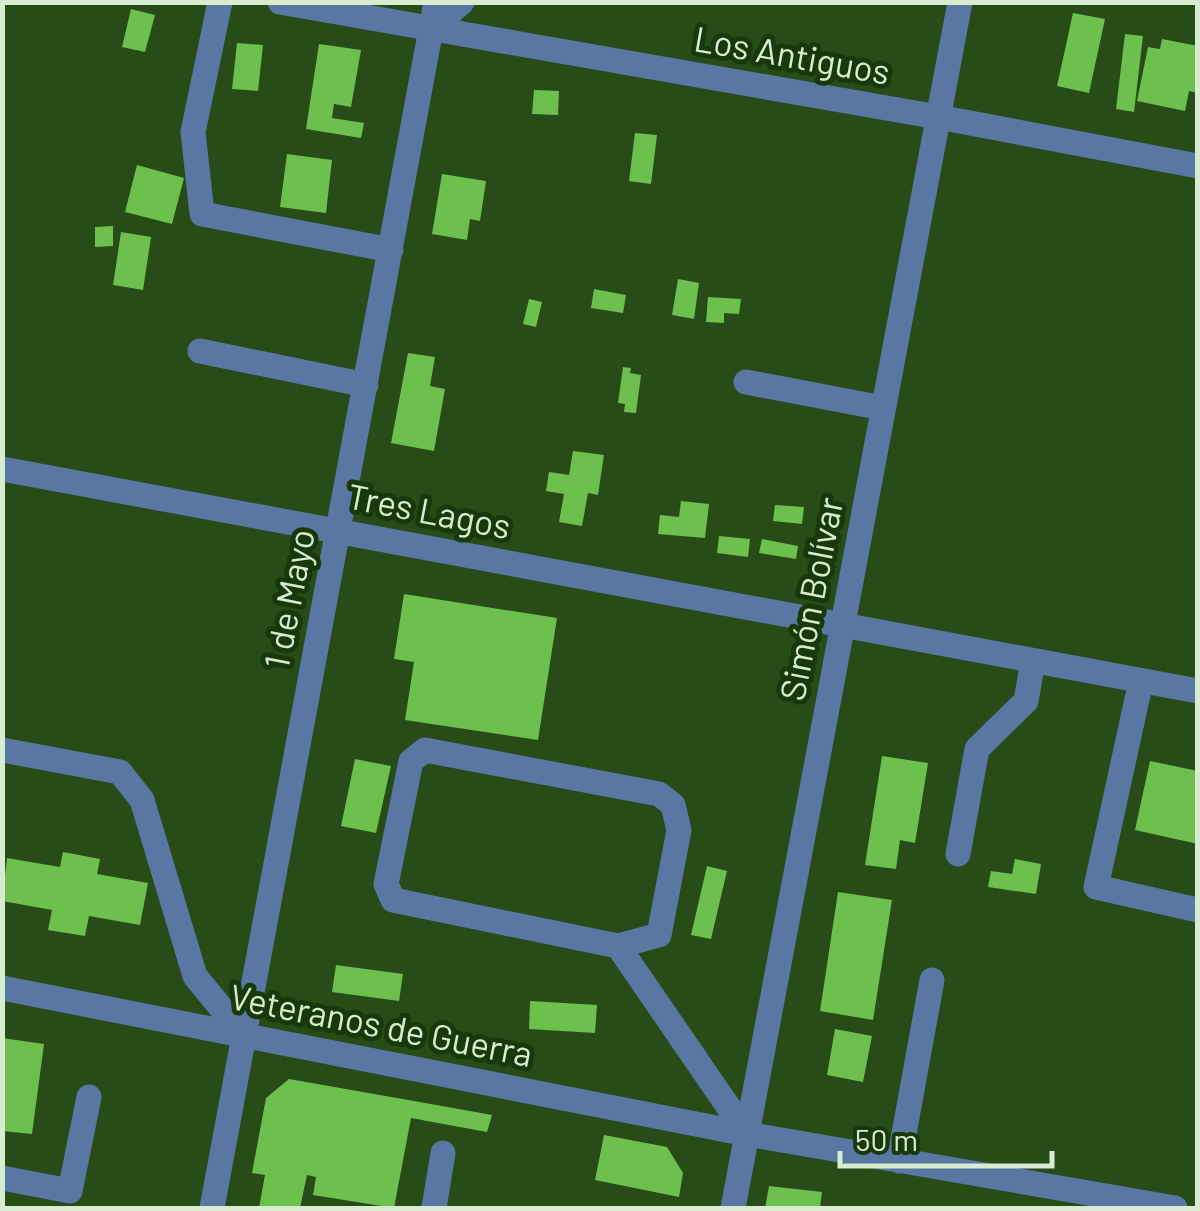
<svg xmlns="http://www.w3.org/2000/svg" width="1200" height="1211" font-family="Barlow,sans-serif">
  <rect width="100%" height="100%" fill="#234317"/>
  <path fill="#274c18" d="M 3,3 L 1197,3 L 1197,1208 L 3,1208 Z"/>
  <path fill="#6dbf4e" d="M 131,9 L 155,15 L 145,52 L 122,47 Z
    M 1073,13 L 1105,19 L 1089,93 L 1057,86 Z
    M 1125,34 L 1143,36 L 1134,112 L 1116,109 Z
    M 1162,39 L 1198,46 L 1198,93 L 1189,91 L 1185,111 L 1137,101 L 1148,47 L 1160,49 Z
    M 237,43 L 263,45 L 258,91 L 232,89 Z
    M 319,44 L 361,50 L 351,107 L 334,104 L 332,118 L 364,123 L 361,138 L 306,129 Z
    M 534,90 L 559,91 L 558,115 L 532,114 Z
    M 635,133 L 657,135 L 651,184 L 629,181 Z
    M 287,154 L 332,160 L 326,213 L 280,207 Z
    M 137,165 L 184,178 L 172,224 L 125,212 Z
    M 442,174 L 486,181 L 480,221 L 470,219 L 467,240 L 432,234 Z
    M 113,226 L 113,246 L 95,247 L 95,227 Z
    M 121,232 L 151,237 L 143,290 L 113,285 Z
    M 678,279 L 699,283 L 694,319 L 672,315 Z
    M 594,289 L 626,295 L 623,313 L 591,308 Z
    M 708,297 L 741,299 L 739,314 L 724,313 L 724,323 L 706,322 Z
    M 529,299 L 542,302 L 536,327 L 523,324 Z
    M 408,353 L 435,357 L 430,386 L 445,389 L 434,451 L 391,443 Z
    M 623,367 L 631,368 L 630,373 L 641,375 L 636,413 L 624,412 L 625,404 L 618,403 Z
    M 573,451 L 604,455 L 598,495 L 588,493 L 582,526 L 559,522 L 564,494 L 546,491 L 549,472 L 569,475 Z
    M 681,501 L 709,504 L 705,538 L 658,534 L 660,515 L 679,517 Z
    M 775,505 L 804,507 L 802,524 L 773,521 Z
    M 719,536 L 750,539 L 748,557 L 717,553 Z
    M 762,539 L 798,546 L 796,559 L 759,553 Z
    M 404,594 L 557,618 L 538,740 L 405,720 L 414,662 L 394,659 Z
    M 882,756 L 928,763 L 915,843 L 900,840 L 896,869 L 865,865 Z
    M 355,759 L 391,766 L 376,833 L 341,826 Z
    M 1150,761 L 1198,771 L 1198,844 L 1135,830 Z
    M 63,852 L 100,859 L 97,874 L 148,883 L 140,925 L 89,916 L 85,936 L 48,930 L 52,910 L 2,901 L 7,858 L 60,867 Z
    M 1015,859 L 1041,864 L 1036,894 L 988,887 L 991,871 L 1012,874 Z
    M 707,866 L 727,871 L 711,939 L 691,935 Z
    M 838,892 L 892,900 L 873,1020 L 820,1011 Z
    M 336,965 L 403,974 L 399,1001 L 332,992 Z
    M 530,1001 L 597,1005 L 595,1033 L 529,1029 Z
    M 835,1029 L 872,1036 L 863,1082 L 827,1075 Z
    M 2,1038 L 44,1044 L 32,1134 L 2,1131 Z
    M 289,1079 L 414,1101 L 492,1115 L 487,1132 L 411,1118 L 394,1208 L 313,1195 L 316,1177 L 307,1175 L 300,1208 L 259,1208 L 265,1175 L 252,1173 L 266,1098 Z
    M 604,1135 L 667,1147 L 683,1173 L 679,1197 L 595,1180 Z
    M 769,1186 L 822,1192 L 820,1208 L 765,1208 Z"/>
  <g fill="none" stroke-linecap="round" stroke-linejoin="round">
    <path stroke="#5a77a3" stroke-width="25" d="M 220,2 L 193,132 L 202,214 L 391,250
      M 280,2 L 938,117 L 1198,166
      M 431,29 L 462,2
      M 200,351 L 366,385
      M 746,382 L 883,408
      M 2,469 L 1198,691
      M 1141,681 L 1096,887 L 1198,910
      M 2,750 L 120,772 L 142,800 L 195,976 L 244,1036
      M 958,854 L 977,749 L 1026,701 L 1033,661
      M 618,946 L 659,935 L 679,830 L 673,805 L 659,794 L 425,750 L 411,761 L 386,884 L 393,900 L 618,946 L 747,1134
      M 2,988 L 747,1134 L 1175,1208
      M 899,1161 L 932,980
      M 2,1178 L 70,1191 L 89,1097
      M 212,1208 L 436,2
      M 434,1208 L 443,1153
      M 733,1208 L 960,2"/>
  </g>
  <g text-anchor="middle" stroke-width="10" stroke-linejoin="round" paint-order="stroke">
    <g font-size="35" fill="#d8ecd2" stroke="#18390b">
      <text transform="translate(792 56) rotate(10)" y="12">Los Antiguos</text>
      <text transform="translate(429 512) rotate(11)" y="12">Tres Lagos</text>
      <text transform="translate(290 599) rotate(-79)" y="12">1 de Mayo</text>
      <text transform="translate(812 599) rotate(-79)" y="12">Simón Bolívar</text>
      <text transform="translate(381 1026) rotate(11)" y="12">Veteranos de Guerra</text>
    </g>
  </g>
  <rect width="1200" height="1211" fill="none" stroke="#d8ecd2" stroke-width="10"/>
  <path d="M840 1151v15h212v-15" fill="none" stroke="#d8ecd2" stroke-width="5"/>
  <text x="855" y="1151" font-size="30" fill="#d8ecd2" stroke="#18390b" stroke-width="8" paint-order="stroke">50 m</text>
</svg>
